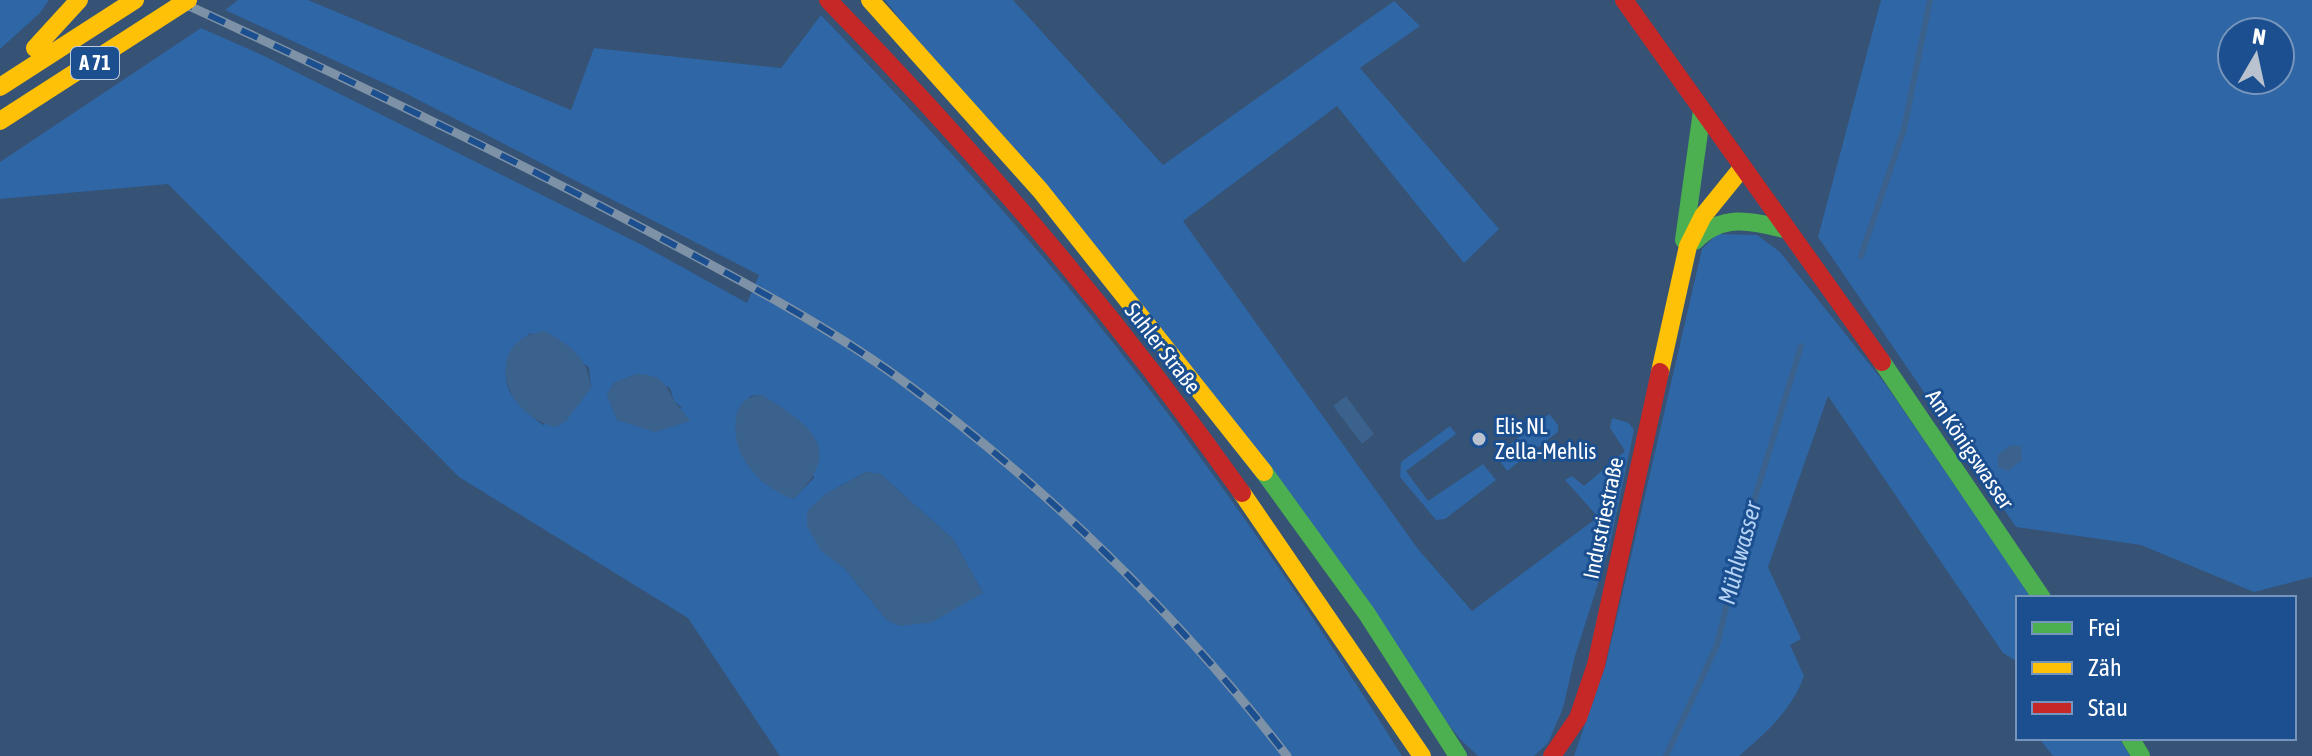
<svg xmlns="http://www.w3.org/2000/svg" width="2312" height="756" font-family="'Asap Condensed',sans-serif">
  <rect width="100%" height="100%" fill="#365274"/>
  <path fill="#2f66a5" fill-rule="evenodd" d="M 0,0 L 49,0 L 40,13 L 0,49 Z
    M 238,0 L 308,0 L 571,110 L 594,48 L 781,68 L 821,15 C 896,94 972,173 1042,256 C 1175,413 1293,582 1402,756 L 780,756 L 688,618 L 459,477 L 168,184 L 0,199 L 0,162 L 201,28 L 262,55 L 644,246 L 747,303 L 759,275 L 403,92 L 225,10 ZM 530,333 L 589,367 L 591,387 L 578,404 L 543,425 C 502,394 491,373 530,333 ZM 637,374 L 670,388 L 674,401 L 682,408 L 636,425 L 617,420 L 607,394 L 614,383 ZM 761,395 L 784,409 L 814,478 L 793,499 L 762,481 L 746,463 L 750,396 ZM 866,472 L 880,474 L 953,539 L 983,593 L 887,620 L 845,569 L 824,495 Z
    M 885,0 L 1013,0 L 1163,165 L 1394,1 L 1420,26 L 1360,68 L 1499,229 L 1464,263 L 1337,106 L 1183,221 L 1418,549 L 1472,611 L 1598,517 L 1565,480 L 1572,476 L 1584,486 L 1625,451 L 1610,428 L 1612,418 L 1629,423 L 1634,430 L 1609,549 L 1575,656 L 1563,708 L 1548,743 L 1534,756 L 1478,756 L 1460,739 Z
    M 1881,0 L 2312,0 L 2312,577 L 2254,592 L 2141,545 L 2016,527 L 1818,237 ZM 2232,32 L 2280,32 L 2280,80 L 2232,80 Z
    M 1717,234 L 1757,235 L 1780,252 L 1886,385 L 2032,598 L 2018,598 L 2018,662 L 2003,653 L 1828,396 L 1768,567 L 1801,639 L 1790,645 L 1804,676 C 1792,710 1766,733 1739,756 L 1574,756 L 1606,664 L 1702,249 Z
    M 1549,414 L 1558,425 L 1558,432 L 1507,471 L 1496,455 Z
    M 1450,426 L 1456,434 L 1406,471 L 1428,501 L 1483,464 L 1496,480 L 1445,519 L 1436,520 L 1400,477 L 1401,462 Z
    M 2039,738 L 2119,738 L 2130,756 L 2053,756 Z"/>
  <path fill="#3b618d" d="M 544,331 C 570,345 588,357 591,388 L 566,421 L 556,427 C 501,415 482,341 544,331 Z
    M 637,374 C 659,375 664,380 673,399 C 677,406 685,413 690,421 L 655,432 L 617,420 L 607,394 L 614,383 Z
    M 761,395 C 811,425 846,449 793,499 C 760,487 730,455 736,418 C 738,403 747,396 761,395 Z
    M 1346,396 L 1374,434 L 1362,444 L 1333,406 Z
    M 2011,445 L 2021,446 L 2022,460 L 2008,471 L 1998,467 L 1998,455 Z
    M 866,472 L 880,474 L 953,539 L 983,593 L 932,622 L 900,626 L 887,620 L 845,569 L 821,551 L 807,526 L 807,511 L 824,495 Z"/>
  <g fill="none" stroke-linecap="round" stroke-linejoin="round">
    <path stroke="#3b618d" stroke-width="6" d="M 1861,256 L 1904,129 L 1930,0
      M 1666,756 L 1717,645 L 1744,534 L 1801,346"/>
    <path stroke="#4caf50" stroke-width="18" d="M 1684,240 L 1702,111
      M 1695,241 C 1721,214 1750,220 1784,229
      M 1882,362 L 2042,598
      M 1264,472 L 1367,614 L 1458,756
      M 2130,738 L 2141,756"/>
    <path stroke="#ffc107" stroke-width="18" d="M 870,0 L 1040,190 L 1264,472
      M 35,48 L 79,0
      M 0,87 L 135,0
      M 1660,372 L 1688,246 L 1703,216 L 1742,168
      M 1242,493 L 1422,756"/>
    <path stroke="#c62828" stroke-width="18" d="M 828,0 C 979,154 1117,317 1242,493
      M 1624,0 L 1882,362
      M 1552,756 L 1578,718 L 1596,665 L 1660,372"/>
    <g stroke="#7e92a7" stroke-width="9">
      <path id="rail" d="M 176,0 C 335,73 494,149 648,231 C 732,276 819,321 896,376 C 1042,482 1177,614 1287,756"/>
    </g>
    <use href="#rail" stroke="#1b4f8f" stroke-width="6" stroke-dasharray="18" stroke-linecap="butt"/>
    <path stroke="#ffc107" stroke-width="18" d="M 0,121 L 188,0"/>
  </g>
  <circle fill="#b9c2ce" stroke="#1b4f8f" stroke-width="3" cx="1479" cy="439" r="8"/>
  <g text-anchor="middle" stroke-width="6" stroke-linejoin="round" paint-order="stroke">
    <rect fill="#1b4f8f" stroke="#bbcadd" stroke-width="2" x="71" y="47" width="48" height="32" rx="6"/>
    <g font-size="20" font-weight="bold" fill="#fff">
      <text x="95" y="70">A 71</text>
    </g>
    <g font-size="22" fill="#fff" stroke="#1b4f8f">
      <text transform="translate(1163 348) rotate(52)" y="8">Suhler Straße</text>
      <text transform="translate(1970 449) rotate(56)" y="8">Am Königswasser</text>
      <text transform="translate(1603 518) rotate(-78)" y="8">Industriestraße</text>
    </g>
    <g font-size="22" fill="#fff" stroke="#1b4f8f" text-anchor="start">
      <text x="1495" y="434">Elis NL<tspan x="1495" dy="25">Zella-Mehlis</tspan></text>
    </g>
    <g font-size="24" font-style="italic" fill="#b5d3f5" stroke="#1b4f8f">
      <text transform="translate(1740 553) rotate(-75)" y="8">Mühlwasser</text>
    </g>
  </g>
  <rect x="2016" y="596" width="280" height="144" fill="#1b4f8f" stroke="#7695bc" stroke-width="2"/>
  <rect x="2032" y="622" width="40" height="12" fill="#4caf50" stroke="#7695bc" stroke-width="2"/>
  <text x="2088" y="636" font-size="24" fill="#ffffff">Frei</text>
  <rect x="2032" y="662" width="40" height="12" fill="#ffc107" stroke="#7695bc" stroke-width="2"/>
  <text x="2088" y="676" font-size="24" fill="#ffffff">Zäh</text>
  <rect x="2032" y="702" width="40" height="12" fill="#c62828" stroke="#7695bc" stroke-width="2"/>
  <text x="2088" y="716" font-size="24" fill="#ffffff">Stau</text>
  <g transform="translate(2256 56) rotate(9)"><circle r="38" fill="#1b4f8f" stroke="#7695bc" stroke-width="2"/>
  <path d="M0-6L14 30L0 20L-14 30Z" fill="#b9c2ce"/>
  <text y="-12" font-size="22" font-weight="bold" text-anchor="middle" fill="#ffffff">N</text>
  </g>
</svg>
